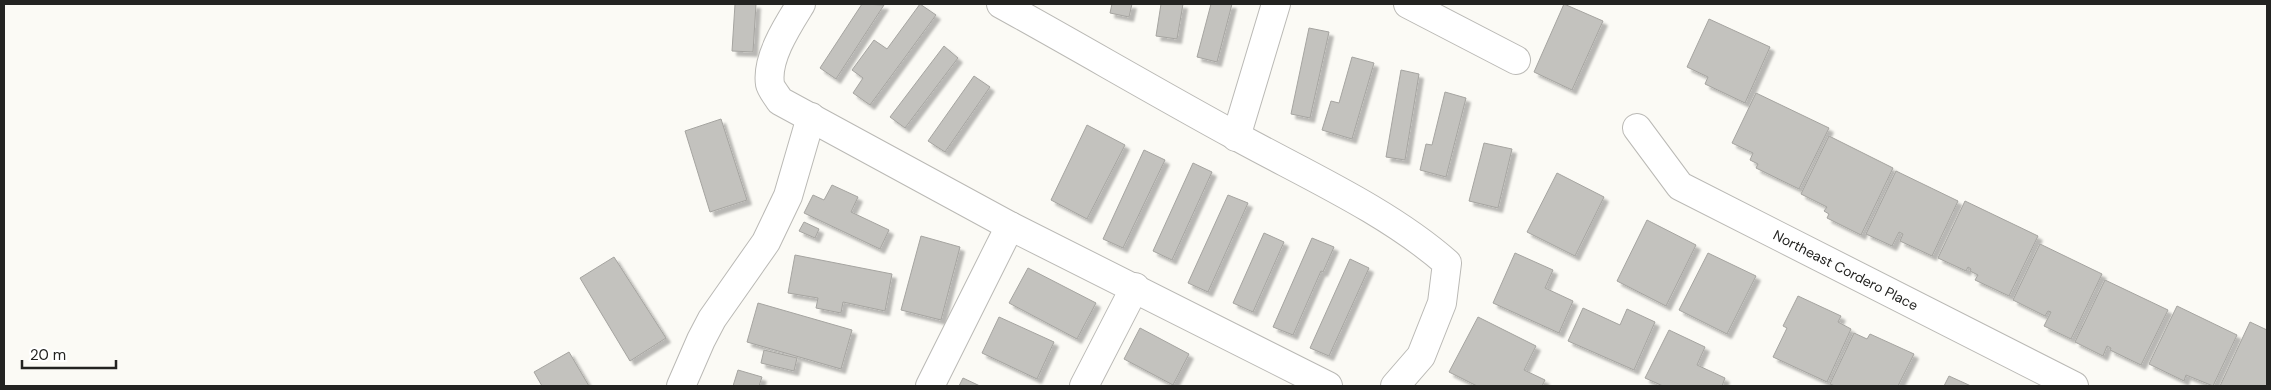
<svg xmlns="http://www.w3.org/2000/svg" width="2271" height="390" font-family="'DM Sans',sans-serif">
  <defs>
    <filter id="shadow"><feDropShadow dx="4.5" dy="4.5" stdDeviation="1" flood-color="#0004"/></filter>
  </defs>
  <rect width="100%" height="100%" fill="#fbfaf5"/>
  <path fill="#c3c2be" stroke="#a5a4a0" filter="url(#shadow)" d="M 735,4 L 756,4 L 753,52 L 732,51 Z
    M 862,4 L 884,5 L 836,79 L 820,68 Z
    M 920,4 L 936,15 L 870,105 L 853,93 L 863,78 L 852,70 L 874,40 L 887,49 Z
    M 1112,4 L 1132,4 L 1129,17 L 1110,13 Z
    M 1161,4 L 1183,4 L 1177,39 L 1156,36 Z
    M 1211,4 L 1232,4 L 1217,62 L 1197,57 Z
    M 1564,4 L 1603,21 L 1572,90 L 1534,72 Z
    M 1709,19 L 1770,47 L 1745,103 L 1705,84 L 1708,77 L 1687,67 Z
    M 1309,28 L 1329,32 L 1310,118 L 1291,114 Z
    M 944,46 L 958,58 L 905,128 L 890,117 Z
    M 1352,57 L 1374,63 L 1352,139 L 1322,130 L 1331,101 L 1339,103 Z
    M 1401,70 L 1419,74 L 1405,160 L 1386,157 Z
    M 974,76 L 990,87 L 945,152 L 928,141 Z
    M 1445,92 L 1466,98 L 1446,177 L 1420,170 L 1426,144 L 1432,145 Z
    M 1756,93 L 1829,128 L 1799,189 L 1756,168 L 1758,164 L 1750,160 L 1753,153 L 1732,143 Z
    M 721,119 L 747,200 L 710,212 L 685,131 Z
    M 1087,125 L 1125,145 L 1087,219 L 1051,200 Z
    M 1829,136 L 1893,168 L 1861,235 L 1827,218 L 1829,214 L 1824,211 L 1827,207 L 1801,194 Z
    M 1484,143 L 1512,149 L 1498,208 L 1469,201 Z
    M 1144,150 L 1165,160 L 1123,248 L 1103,239 Z
    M 1193,163 L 1212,172 L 1172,260 L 1153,251 Z
    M 1896,171 L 1958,201 L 1932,256 L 1900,241 L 1903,234 L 1899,232 L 1892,246 L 1866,234 Z
    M 1557,173 L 1604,197 L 1575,256 L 1527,232 Z
    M 832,185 L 858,197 L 851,212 L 889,230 L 880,249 L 804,213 L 813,195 L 824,200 Z
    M 1228,195 L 1248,203 L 1208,292 L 1188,283 Z
    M 1965,201 L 2038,236 L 2009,296 L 1975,280 L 1978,275 L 1970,271 L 1971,269 L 1968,267 L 1966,271 L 1938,258 Z
    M 1647,220 L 1696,245 L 1666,306 L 1617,281 Z
    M 804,222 L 819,229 L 815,238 L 799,231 Z
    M 1264,233 L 1284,242 L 1253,312 L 1233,303 Z
    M 921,236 L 960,247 L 941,320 L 901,310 Z
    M 1312,238 L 1334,247 L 1323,272 L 1321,271 L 1293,335 L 1273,327 Z
    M 2040,244 L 2102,274 L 2071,339 L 2044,326 L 2051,312 L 2048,311 L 2045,316 L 2013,300 Z
    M 1515,253 L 1553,270 L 1545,288 L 1573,301 L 1559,333 L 1493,303 Z
    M 1708,253 L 1756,276 L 1727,334 L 1679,310 Z
    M 795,255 L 892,274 L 885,311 L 843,302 L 841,313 L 816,308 L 818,298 L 788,293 Z
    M 614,257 L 666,338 L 630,361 L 580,278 Z
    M 1350,259 L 1369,268 L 1329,356 L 1310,348 Z
    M 1028,268 L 1096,303 L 1077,339 L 1009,303 Z
    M 2105,280 L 2168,310 L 2141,365 L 2110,350 L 2111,348 L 2107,346 L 2103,356 L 2075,342 Z
    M 1798,296 L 1841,316 L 1838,322 L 1851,329 L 1827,382 L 1773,357 L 1787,328 L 1783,326 Z
    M 758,303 L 852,330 L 841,369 L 747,342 Z
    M 2177,306 L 2237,335 L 2213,386 L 2186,375 L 2184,381 L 2149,364 Z
    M 1583,308 L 1620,325 L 1627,309 L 1655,322 L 1634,370 L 1568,341 Z
    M 999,317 L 1054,342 L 1037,379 L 982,353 Z
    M 1478,317 L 1536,346 L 1524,370 L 1545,380 L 1542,386 L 1477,386 L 1449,372 Z
    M 2250,322 L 2267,330 L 2267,386 L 2220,386 Z
    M 1140,328 L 1189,354 L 1173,385 L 1124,359 Z
    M 1669,330 L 1705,347 L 1697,365 L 1725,378 L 1722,386 L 1663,386 L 1645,378 Z
    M 1854,333 L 1867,339 L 1870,334 L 1914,354 L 1898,386 L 1835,386 L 1830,384 Z
    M 764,350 L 797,358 L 794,371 L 761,363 Z
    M 569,352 L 589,386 L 542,386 L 534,372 Z
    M 738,370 L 762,377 L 759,386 L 733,386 Z
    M 1949,376 L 1971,386 L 1944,386 Z
    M 963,378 L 980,386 L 959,386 Z"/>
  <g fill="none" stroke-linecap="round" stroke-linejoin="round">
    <g stroke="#bab9b5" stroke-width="30">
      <g id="minor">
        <path d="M 801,4 C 788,25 766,58 770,84 C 771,89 777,96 780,101 L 1010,226 L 1328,386"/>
        <path d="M 1001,4 C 1079,47 1157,93 1236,136 C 1305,174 1388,211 1447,263 L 1442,303 L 1421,356 L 1395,386"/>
        <path d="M 1408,4 L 1516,60"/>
        <path id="s1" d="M 1637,128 L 1680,186 L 2074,386"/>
        <path d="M 1236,137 L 1276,4"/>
        <path d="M 681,386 L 701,340 L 712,319 L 766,242 L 788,196 L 811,117"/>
        <path d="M 930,386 L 1010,226"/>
        <path d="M 1084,386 L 1135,287"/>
      </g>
    </g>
    <use href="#minor" stroke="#fff" stroke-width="28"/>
  </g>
  <g text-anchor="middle" stroke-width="4" stroke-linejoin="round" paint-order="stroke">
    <g font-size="14" fill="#232321" stroke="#fff">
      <text dy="5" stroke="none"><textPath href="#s1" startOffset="258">Northeast Cordero Place</textPath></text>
    </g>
  </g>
  <rect width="2271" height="390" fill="none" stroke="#232321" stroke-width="10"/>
  <path d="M22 360v8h94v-8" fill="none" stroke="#232321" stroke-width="2.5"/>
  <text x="30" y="360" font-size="15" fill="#232321" stroke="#ffffff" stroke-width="4" paint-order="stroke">20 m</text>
</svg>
